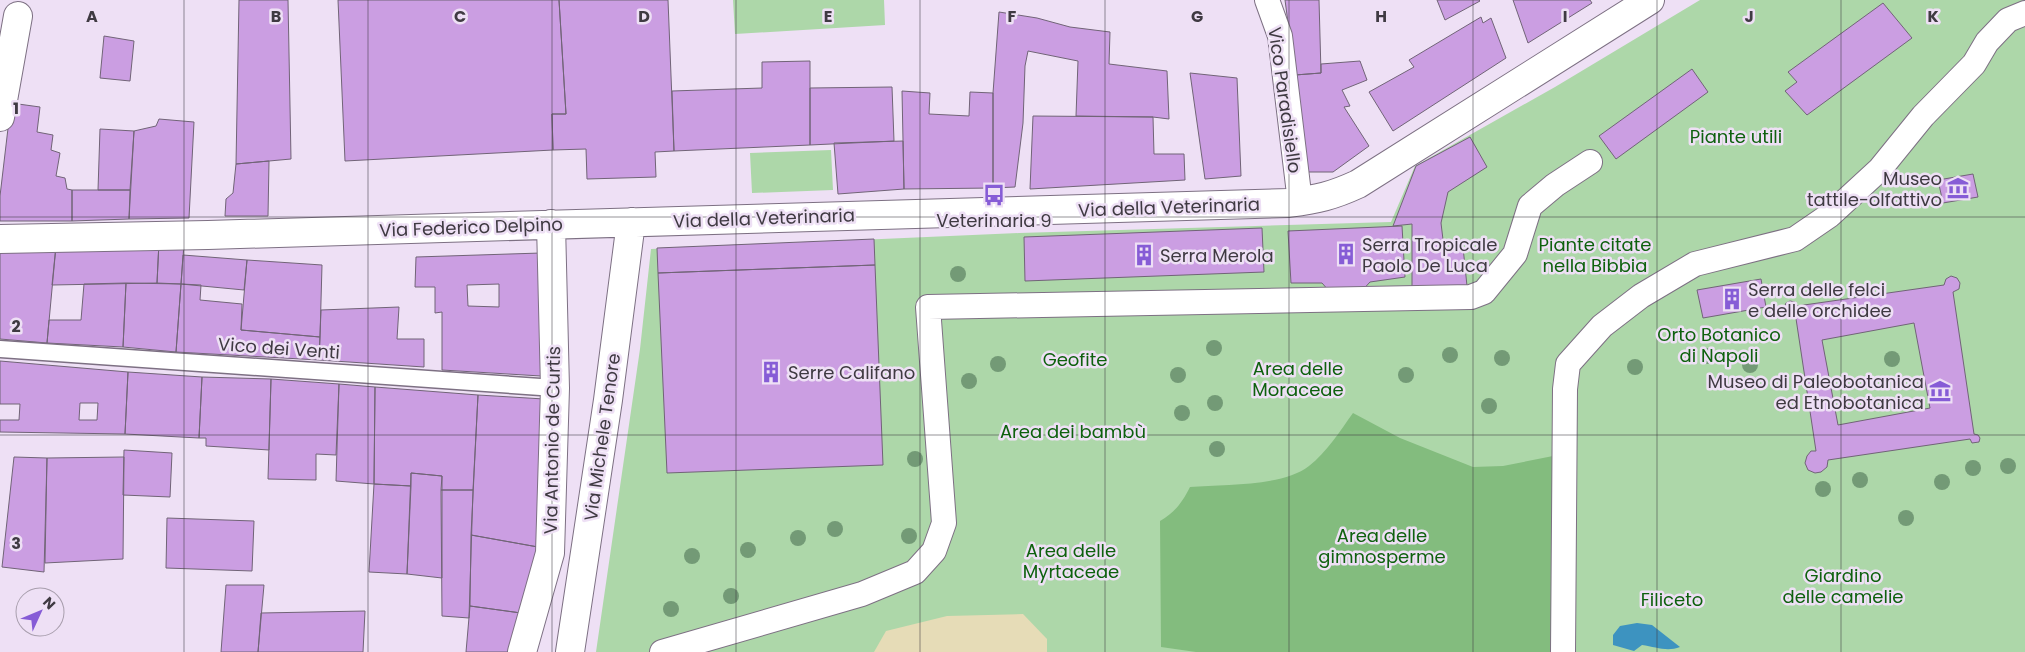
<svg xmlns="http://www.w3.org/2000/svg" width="2025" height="652" font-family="Poppins,sans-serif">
	<rect width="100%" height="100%" fill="#eee0f5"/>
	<path fill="#add7a9" d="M733,0H884L885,25L735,34Z
		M1700,0H2025V652H596L640,349L651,249L1019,233L1391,222L1415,166L1555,87Z
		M831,150L833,190L752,193L750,153Z"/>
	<path fill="#83bc7e" d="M1353,413L1400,438L1473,467L1503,466L1553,456L1554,652H1196L1161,647L1160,521C1175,512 1182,503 1190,487C1224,484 1282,487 1309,466C1327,452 1340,431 1353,413Z"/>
	<path fill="#e6dcb7" d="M1023,614L1047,639V652H874L886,631L947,616Z"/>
	<path fill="#3d93c0" d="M1637,623L1652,625L1680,647C1667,652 1656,647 1642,645L1634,651L1613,645V635L1620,626Z"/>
	<path fill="#cb9ee2" stroke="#716477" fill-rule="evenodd" d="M239,0H288L291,159L236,164Z
		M338,0H559L566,114H552L553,150L345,161Z
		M559,0H668L674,151L655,152L656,177L587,179L586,149L553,150L552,114H566Z
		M1285,0H1319L1321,73L1295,75Z
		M1437,0H1479L1480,1L1445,20Z
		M1513,0H1590L1592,3L1528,43Z
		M1883,3L1912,38L1807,115L1785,91L1797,82L1788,72Z
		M999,12L1037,18L1070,27L1110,32L1109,64L1167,71L1169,119L1153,117L1076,116L1078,61L1028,51L1025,66L1023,123L1015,187L993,188V93Z
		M1481,17L1483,23L1491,18L1506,58L1393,131L1369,92L1414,67L1409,60Z
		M104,36L134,41L130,81L100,78Z
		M810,61V145L674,151L672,91L762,88V62Z
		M1360,61L1367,80L1342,90L1350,106L1344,107L1369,146L1333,172H1300L1295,75L1321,73V64Z
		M1692,69L1708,92L1616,159L1599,136Z
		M1190,73L1237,78L1241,176L1205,179Z
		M892,87L894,141L810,145V88Z
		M902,91L930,93L929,114L969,116L970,92L993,93V188L904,189Z
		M11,103L40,107L37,132L53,135L51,150L60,153L56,176L65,178L67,189L72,190V221H0V196Z
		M1033,116L1153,117L1154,154H1184L1185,180L1030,189Z
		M159,119L194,122L189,218L129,219L134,131L156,126Z
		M100,129L134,131L130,190H98Z
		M1470,137L1487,167L1448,192L1441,223L1444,248L1463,247L1467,286L1412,290V224L1393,226L1416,166Z
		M903,141L904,189L838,194L834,143Z
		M269,161L268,216H225L226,199L233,193L236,164Z
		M1973,174L1978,197L1943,203L1938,180Z
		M72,190H130L129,219L72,221Z
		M1402,226L1405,277L1370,282L1359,294L1330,292L1322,283H1291L1288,231Z
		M1262,228L1264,272L1025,281L1024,237Z
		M874,239L875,265L658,273L657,248Z
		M159,242L157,283L52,285L56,246Z
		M159,242L184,244L181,284L157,283Z
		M56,246L47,343L0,339V247Z
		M541,253V376L442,370V312L435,313V287H415L416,257ZM499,284V307L468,306L467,285Z
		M183,255L247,260L244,290L181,284Z
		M247,260L322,265L320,337L241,330Z
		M875,265L883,465L667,473L658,273Z
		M1951,276L1957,278L1960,283L1959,289L1953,292L1974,434L1978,435L1980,438L1979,442L1972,443L1970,439L1828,460L1827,467L1821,472L1815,473L1808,470L1805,463L1807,456L1811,451H1816L1795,312L1792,314L1787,313L1784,308L1786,303L1790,301L1795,302L1797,306L1944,285L1946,279ZM1914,323L1930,408L1838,425L1822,340Z
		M1761,279L1766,307L1703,318L1697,290Z
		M126,283L123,347L47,343L49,320H81L84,284Z
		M126,283L181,284L176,352L123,347Z
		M181,284L201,285L200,300L242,304L241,330L320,337L319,360L176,352Z
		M399,307L397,339H424V367L319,360L321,310Z
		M0,361L128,372L125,434L0,432V420H19L20,404H0ZM80,403H98L97,420H79Z
		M128,372L202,377L199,438L125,434Z
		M202,377L271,379L269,450L206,446V438H199Z
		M271,379L339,384L336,455L316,454V480L268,479Z
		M339,384L375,387L374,484L336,481Z
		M375,387L478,395L473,490H441L442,476L411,473V486L374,484Z
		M478,395L544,399L538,547L471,535Z
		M124,450L172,453L170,497L123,495Z
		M14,457L47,458L44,572L2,567Z
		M124,457L123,559L45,563L47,458Z
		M411,473L442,476V578L407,574Z
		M374,484L411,486L407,574L369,572Z
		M441,490H473L469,618L442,616Z
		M167,518L254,521L252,571L166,568Z
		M471,535L538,547L521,613L470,606Z
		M226,585H264L258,652H221Z
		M470,606L521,613L510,652H466Z
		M365,611L363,652H258L261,613Z"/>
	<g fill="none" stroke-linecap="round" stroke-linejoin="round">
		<g stroke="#7d7083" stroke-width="19">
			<path id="service" d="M0,349L555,388"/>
		</g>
		<g stroke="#7d7083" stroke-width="26">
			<path id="pedestrian" d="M1267,0L1280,36L1300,202
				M662,652L862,594L915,572L934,551L944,523L928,307L1471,297L1484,292L1515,254L1530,206L1555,185L1590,162
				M1563,652L1565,389L1568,364L1602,326L1641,296L1695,264L1795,239L1830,215L1880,169L1923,116L1974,64L1987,42L2008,20L2025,13"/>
		</g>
		<g stroke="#7d7083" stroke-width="30">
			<path id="minor" d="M0,117L18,16
				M0,239L208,235L1289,203C1318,199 1332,196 1358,184L1650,0
				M522,652L550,553L555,388L551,224
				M570,652L608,400L631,222"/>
		</g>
		<use href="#service" stroke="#fff" stroke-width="16"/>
		<use href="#pedestrian" stroke="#fff" stroke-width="24"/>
		<use href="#minor" stroke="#fff" stroke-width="28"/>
	</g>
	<g fill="#739a76">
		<circle cx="958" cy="274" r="8"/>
		<circle cx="1214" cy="348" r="8"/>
		<circle cx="1450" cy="355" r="8"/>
		<circle cx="1708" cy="356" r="8"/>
		<circle cx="1502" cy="358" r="8"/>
		<circle cx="1892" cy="359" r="8"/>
		<circle cx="998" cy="364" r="8"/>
		<circle cx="1750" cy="365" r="8"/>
		<circle cx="1635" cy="367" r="8"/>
		<circle cx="1178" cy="375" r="8"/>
		<circle cx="1406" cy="375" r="8"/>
		<circle cx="969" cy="381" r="8"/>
		<circle cx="1215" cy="403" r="8"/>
		<circle cx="1489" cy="406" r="8"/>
		<circle cx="1182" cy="413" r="8"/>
		<circle cx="1217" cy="449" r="8"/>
		<circle cx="915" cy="459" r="8"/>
		<circle cx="2008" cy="466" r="8"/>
		<circle cx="1973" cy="468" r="8"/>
		<circle cx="1860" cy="480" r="8"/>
		<circle cx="1942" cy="482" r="8"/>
		<circle cx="1823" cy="489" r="8"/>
		<circle cx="1906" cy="518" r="8"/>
		<circle cx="835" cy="529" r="8"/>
		<circle cx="909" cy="536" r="8"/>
		<circle cx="798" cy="538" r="8"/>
		<circle cx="748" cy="550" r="8"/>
		<circle cx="692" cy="556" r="8"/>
		<circle cx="731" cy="596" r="8"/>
		<circle cx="671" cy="609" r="8"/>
	</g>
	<path fill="none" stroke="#3f3a42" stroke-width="1" stroke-opacity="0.55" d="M184,0V652M368,0V652M552,0V652M736,0V652M920,0V652M1105,0V652M1289,0V652M1473,0V652M1657,0V652M1841,0V652M0,217H2025M0,435H2025"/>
	<defs>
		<g id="museum-bare" transform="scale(1.725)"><path d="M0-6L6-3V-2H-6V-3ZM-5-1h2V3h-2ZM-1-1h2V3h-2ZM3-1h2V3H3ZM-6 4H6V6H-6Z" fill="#865cd6" stroke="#eee0f5" stroke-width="2.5" paint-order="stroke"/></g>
		<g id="bus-bare" transform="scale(1.725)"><path d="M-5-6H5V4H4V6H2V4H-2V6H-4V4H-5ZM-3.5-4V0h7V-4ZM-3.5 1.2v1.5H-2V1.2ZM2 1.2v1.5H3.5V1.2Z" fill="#865cd6" stroke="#eee0f5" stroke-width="2.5" paint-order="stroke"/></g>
		<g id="building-bare" transform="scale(1.725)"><path d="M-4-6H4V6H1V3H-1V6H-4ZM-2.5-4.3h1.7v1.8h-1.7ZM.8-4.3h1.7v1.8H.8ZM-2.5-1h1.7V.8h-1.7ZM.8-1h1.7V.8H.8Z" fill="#865cd6" stroke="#eee0f5" stroke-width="2.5" paint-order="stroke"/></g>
	</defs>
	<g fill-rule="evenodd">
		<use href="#museum-bare" x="1958" y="188"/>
		<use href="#bus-bare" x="994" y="195"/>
		<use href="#building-bare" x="1346" y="254"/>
		<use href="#building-bare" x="1144" y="255"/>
		<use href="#building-bare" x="1732" y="299"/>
		<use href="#building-bare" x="771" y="372"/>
		<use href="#museum-bare" x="1940" y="391"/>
	</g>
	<g text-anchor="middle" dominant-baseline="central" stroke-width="5" stroke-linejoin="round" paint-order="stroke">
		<g font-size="18" fill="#3f3a42" stroke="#eee0f5">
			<text transform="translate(1285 100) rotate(82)">Vico Paradisiello</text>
			<text transform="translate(1169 207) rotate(-2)">Via della Veterinaria</text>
			<text transform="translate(764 218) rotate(-2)">Via della Veterinaria</text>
			<text transform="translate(471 227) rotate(-2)">Via Federico Delpino</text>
			<text transform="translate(279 348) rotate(4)">Vico dei Venti</text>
			<text transform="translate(602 437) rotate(-82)">Via Michele Tenore</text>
			<text transform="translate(552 440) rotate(-89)">Via Antonio de Curtis</text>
		</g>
		<g font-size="18" fill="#0e610e" stroke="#eee0f5">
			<text x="1736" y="136">Piante utili</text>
			<text x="1595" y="244">Piante citate<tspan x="1595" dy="21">nella Bibbia</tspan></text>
			<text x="1719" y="334">Orto Botanico<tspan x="1719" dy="21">di Napoli</tspan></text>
			<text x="1075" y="359">Geofite</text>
			<text x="1298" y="368">Area delle<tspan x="1298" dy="21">Moraceae</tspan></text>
			<text x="1073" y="431">Area dei bambù</text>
			<text x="1382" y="535">Area delle<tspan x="1382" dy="21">gimnosperme</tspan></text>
			<text x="1071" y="550">Area delle<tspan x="1071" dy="21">Myrtaceae</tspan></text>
			<text x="1843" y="575">Giardino<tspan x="1843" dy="21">delle camelie</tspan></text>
			<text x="1672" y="599">Filiceto</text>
		</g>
		<g font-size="18" fill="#3f3a42" stroke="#eee0f5" text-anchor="start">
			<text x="1942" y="178" text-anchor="end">Museo<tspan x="1942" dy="21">tattile-olfattivo</tspan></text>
			<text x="994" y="220" text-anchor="middle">Veterinaria 9</text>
			<text x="1362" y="244">Serra Tropicale<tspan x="1362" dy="21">Paolo De Luca</tspan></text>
			<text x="1160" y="255">Serra Merola</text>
			<text x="1748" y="289">Serra delle felci<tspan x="1748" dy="21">e delle orchidee</tspan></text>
			<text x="788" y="372">Serre Califano</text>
			<text x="1924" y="381" text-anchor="end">Museo di Paleobotanica<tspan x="1924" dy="21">ed Etnobotanica</tspan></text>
		</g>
	</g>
	<g font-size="16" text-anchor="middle" font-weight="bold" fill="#3f3a42" stroke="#eee0f5" stroke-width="5" stroke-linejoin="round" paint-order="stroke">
		<text x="92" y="22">A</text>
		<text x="276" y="22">B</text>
		<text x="460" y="22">C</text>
		<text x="644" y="22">D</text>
		<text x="828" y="22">E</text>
		<text x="1012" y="22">F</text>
		<text x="1197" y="22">G</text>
		<text x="1381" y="22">H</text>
		<text x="1565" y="22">I</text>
		<text x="1749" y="22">J</text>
		<text x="1933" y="22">K</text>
		<text x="16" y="114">1</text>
		<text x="16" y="332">2</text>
		<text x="16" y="549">3</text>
	</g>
	<g transform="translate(40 612) rotate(46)"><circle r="24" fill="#eee0f5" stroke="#a89ead"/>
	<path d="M0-4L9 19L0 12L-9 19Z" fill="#865cd6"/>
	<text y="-8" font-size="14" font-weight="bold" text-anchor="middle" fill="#3f3a42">N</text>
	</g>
</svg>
